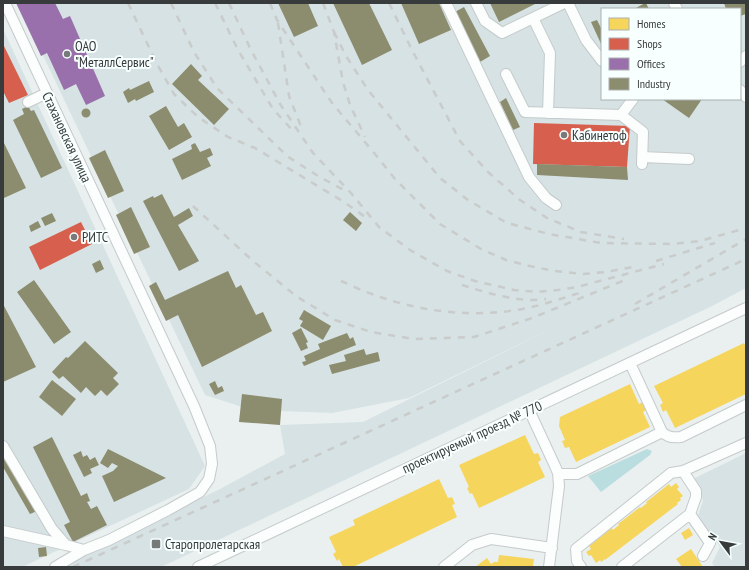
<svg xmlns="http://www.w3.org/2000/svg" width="749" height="570" font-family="'PT Sans Narrow',sans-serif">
	<rect width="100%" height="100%" fill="#eaf0f0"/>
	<path fill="#d6e2e3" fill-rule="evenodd" d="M18,3H746V288L712,306L161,567H62L220,489L285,454L280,425L363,422L559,325L409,398L332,413L252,410L205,395ZM602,9H740V99H602Z
		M3,29L205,466L189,489L22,567H3Z
		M746,453V567H715L712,563L720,547L698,515L703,501L701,491L693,479Z"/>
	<path fill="#badde0" d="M647,449L652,451L650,455L601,492L588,476Z"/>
	<path fill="#f6d55c" d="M744,343L746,347V394L675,428L666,410L663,412L660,405L663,403L654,386Z
		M630,384L639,404L643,402L646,410L643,412L650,427L576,462L569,447L565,448L562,441L565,440L559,426L560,417Z
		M525,435L534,454L538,453L541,460L538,462L545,477L479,508L472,493L470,494L467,488L469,487L459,465Z
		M439,479L448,498L452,497L455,504L452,505L457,517L353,567H343L339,559L337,561L333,554L336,552L329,537L355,525L353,520Z
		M676,483L679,487L677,489L683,496L680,498L681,500L677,503L678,504L605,560V559L601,562L600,560L596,563L591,555L589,556L586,552L591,549L589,546L612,528L613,530L619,525L618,524L640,507L641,508L647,503L646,502L669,484L671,487Z
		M689,528L693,535L685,540L681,533Z
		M691,549L703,567H682L676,559Z
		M499,555L534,559L533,567H475L487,558L491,564L494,562H498Z"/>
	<path fill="#d6604d" d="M3,44L28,95L9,103L3,91Z
		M534,123L630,126L627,167L533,164Z
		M81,222L92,244L40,270L29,247Z"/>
	<path fill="#9970ab" d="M16,3H55L63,19L70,16L105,96L86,105L76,84L64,90L47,53L41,56Z"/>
	<path fill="#8c8c6e" d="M278,3H308L318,26L294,37Z
		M333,3H369L392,50L362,65Z
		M401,3H439L451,30L419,44Z
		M490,3H537L499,22Z
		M645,3H646L649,9H637L636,8Z
		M724,3H746V14L740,16V9H726Z
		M464,7L490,56L480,62L455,12Z
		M597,20L602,30V46L591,22Z
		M191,64L202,76L198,80L229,109L214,125L172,84Z
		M149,81L154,92L136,101L135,99L128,103L123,92L129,88L130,90Z
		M506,98L520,127L513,130L500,102Z
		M662,99H702L689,118Z
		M28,106L31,111L34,110L62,168L41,178L13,120L24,114L22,109Z
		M166,106L178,127L184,123L192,137L169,150L149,116Z
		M81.5 113a4.5 4.5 0 1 1 9 0a4.5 4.5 0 1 1-9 0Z
		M3,141L26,188L4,198L3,196Z
		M195,143L200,152L210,148L213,155L207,158L211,166L182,180L172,159L192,149L191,145Z
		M105,150L124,191L108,198L89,158Z
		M537,164L627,167L628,180L537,175Z
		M162,194L174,217L189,208L193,216L178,225L199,261L179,271L143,201L153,196L154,198Z
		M131,207L150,247L134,254L116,215Z
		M350,212L362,223L356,231L343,220Z
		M52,213L56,221L45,226L41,218Z
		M38,221L41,227L31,232L29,226Z
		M100,260L104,269L96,273L92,264Z
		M228,271L236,288L241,285L256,315L263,312L272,331L202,367L178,315L166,321L149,286L156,282L165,300Z
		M34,280L71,332L54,344L17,292Z
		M3,304L36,367L3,382Z
		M304,310L331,326L323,340L300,326L303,321L299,319Z
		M301,328L308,342L306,343L308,348L301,351L292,333Z
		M347,333L350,339L353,337L356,345L304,366L302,362L306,361L304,356L320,349L318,344Z
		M85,341L118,373L113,378L119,384L107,396L101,390L95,396L86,387L81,393L63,376L59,379L52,372L66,357L68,358Z
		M364,349L366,355L378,352L380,361L332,374L329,365L346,361L344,355Z
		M52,380L76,399L62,416L39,397Z
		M215,381L218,388L222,386L224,391L215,395L209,384Z
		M242,394L282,399L280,425L239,422Z
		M52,437L81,496L87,493L90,501L87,502L91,509L97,506L107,525L73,542L64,525L70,522L33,447Z
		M108,449L166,478L114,502L102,476L113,471L118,466L112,463L108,468L100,463Z
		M81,451L83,457L87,455L90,460L95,457L99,465L90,469L92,473L84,477L73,455Z
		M3,452L37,511L30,514L3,467Z
		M46,547L47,556L39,557L38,548Z"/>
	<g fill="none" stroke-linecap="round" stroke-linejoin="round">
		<g stroke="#c5caca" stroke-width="12">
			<path id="minor" d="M446,3L529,177L546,198L556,205
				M476,3L485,21L502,33L564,3
				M568,3L586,40L602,61
				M674,3L677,9
				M533,18L550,53L548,113
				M740,62L746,56
				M506,74L525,112L621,115L643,132L642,164
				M740,90L746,97
				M28,102L47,93
				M621,115L633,99
				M642,157L689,159
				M630,363L662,432
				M529,410L555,466L558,473L559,486L549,567
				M3,446L52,529L66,545L84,550L109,540L168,510L200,492L209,479L212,464L210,446L194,406L5,3
				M558,474H577L662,432C667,437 674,438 681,437L746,405
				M690,514L710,543L703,556
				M3,531L66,545
				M55,567L84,550
				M198,567L746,308
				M444,567L472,545L491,539L552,548
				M581,567L577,561L576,549L671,473L683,471L746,443
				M622,567L690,514L696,497V491L683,471"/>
		</g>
		<use href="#minor" stroke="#fcfdfd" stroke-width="10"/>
		<path stroke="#cacbcb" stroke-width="2.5" stroke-dasharray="7 7" stroke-linecap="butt" d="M128,3L157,64L174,94L198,117L228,137L255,148L344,202L368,219
			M171,3L194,52L217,88L287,156L318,176L344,190
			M215,3L238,50L273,109L294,132
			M229,3L250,48L280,104L313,153L351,193L379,227L410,250L447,271L475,281L514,290L537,292L558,290L577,287L664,264
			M270,3L277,20L332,103L375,154L395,179L440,224L481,249L506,260L530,266L554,271L583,274L606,272L638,266
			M323,3L334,32L343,82L350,105L365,137
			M389,3L412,50L460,141L488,172L520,200L547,218L581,232L624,239
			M278,23L289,96L302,129
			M334,32L346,56L368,90L440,178L468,200L507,223L549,234L601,243L672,244L700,241L746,228
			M193,206L253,261L296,296L335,320L371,332L414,339L474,337L532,318L625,280
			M656,261L715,243
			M341,281C351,285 362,291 372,294C422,313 480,319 532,307C548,303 564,298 579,293
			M462,285C488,293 518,303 546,299
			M635,304L746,239
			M73,567L746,259"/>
	</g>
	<g fill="#767a7a" stroke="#f8ffff" stroke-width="1.5">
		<circle cx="67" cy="54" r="4"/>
		<circle cx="564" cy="135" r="4"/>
		<circle cx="74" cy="237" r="4"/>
		<rect x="151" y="539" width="10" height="10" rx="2"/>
	</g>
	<g text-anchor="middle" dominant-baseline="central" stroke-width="4" stroke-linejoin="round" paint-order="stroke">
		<g font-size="14" fill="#373b3b" stroke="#f8ffff" text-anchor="start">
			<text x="75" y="46">ОАО<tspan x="75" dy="16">"МеталлСервис"</tspan></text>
			<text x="572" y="135">Кабинетоф</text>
			<text x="82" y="237">РИТС</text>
			<text x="165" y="544">Старопролетарская</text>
		</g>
		<g font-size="14" fill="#373b3b" stroke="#f8ffff">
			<text transform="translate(67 137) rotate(65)">Стахановская улица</text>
			<text transform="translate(472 437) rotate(-25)">проектируемый проезд № 770</text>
		</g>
	</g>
	<rect width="749" height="570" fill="none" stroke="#373b3b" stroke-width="8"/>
	<rect x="601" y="8" width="140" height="92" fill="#f8ffff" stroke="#abb1b1"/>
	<rect x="609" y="18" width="20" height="12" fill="#f6d55c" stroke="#abb1b1"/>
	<text x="637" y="28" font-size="12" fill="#373b3b">Homes</text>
	<rect x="609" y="38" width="20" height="12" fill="#d6604d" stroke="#abb1b1"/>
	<text x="637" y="48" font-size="12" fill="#373b3b">Shops</text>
	<rect x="609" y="58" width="20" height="12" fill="#9970ab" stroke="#abb1b1"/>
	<text x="637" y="68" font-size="12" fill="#373b3b">Offices</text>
	<rect x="609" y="78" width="20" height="12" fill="#8c8c6e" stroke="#abb1b1"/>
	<text x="637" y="88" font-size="12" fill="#373b3b">Industry</text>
	<g transform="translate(721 542) rotate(302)" stroke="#f8ffff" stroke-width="3" paint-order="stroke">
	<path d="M0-3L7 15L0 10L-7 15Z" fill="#373b3b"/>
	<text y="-6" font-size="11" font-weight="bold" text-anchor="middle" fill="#373b3b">N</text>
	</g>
</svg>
